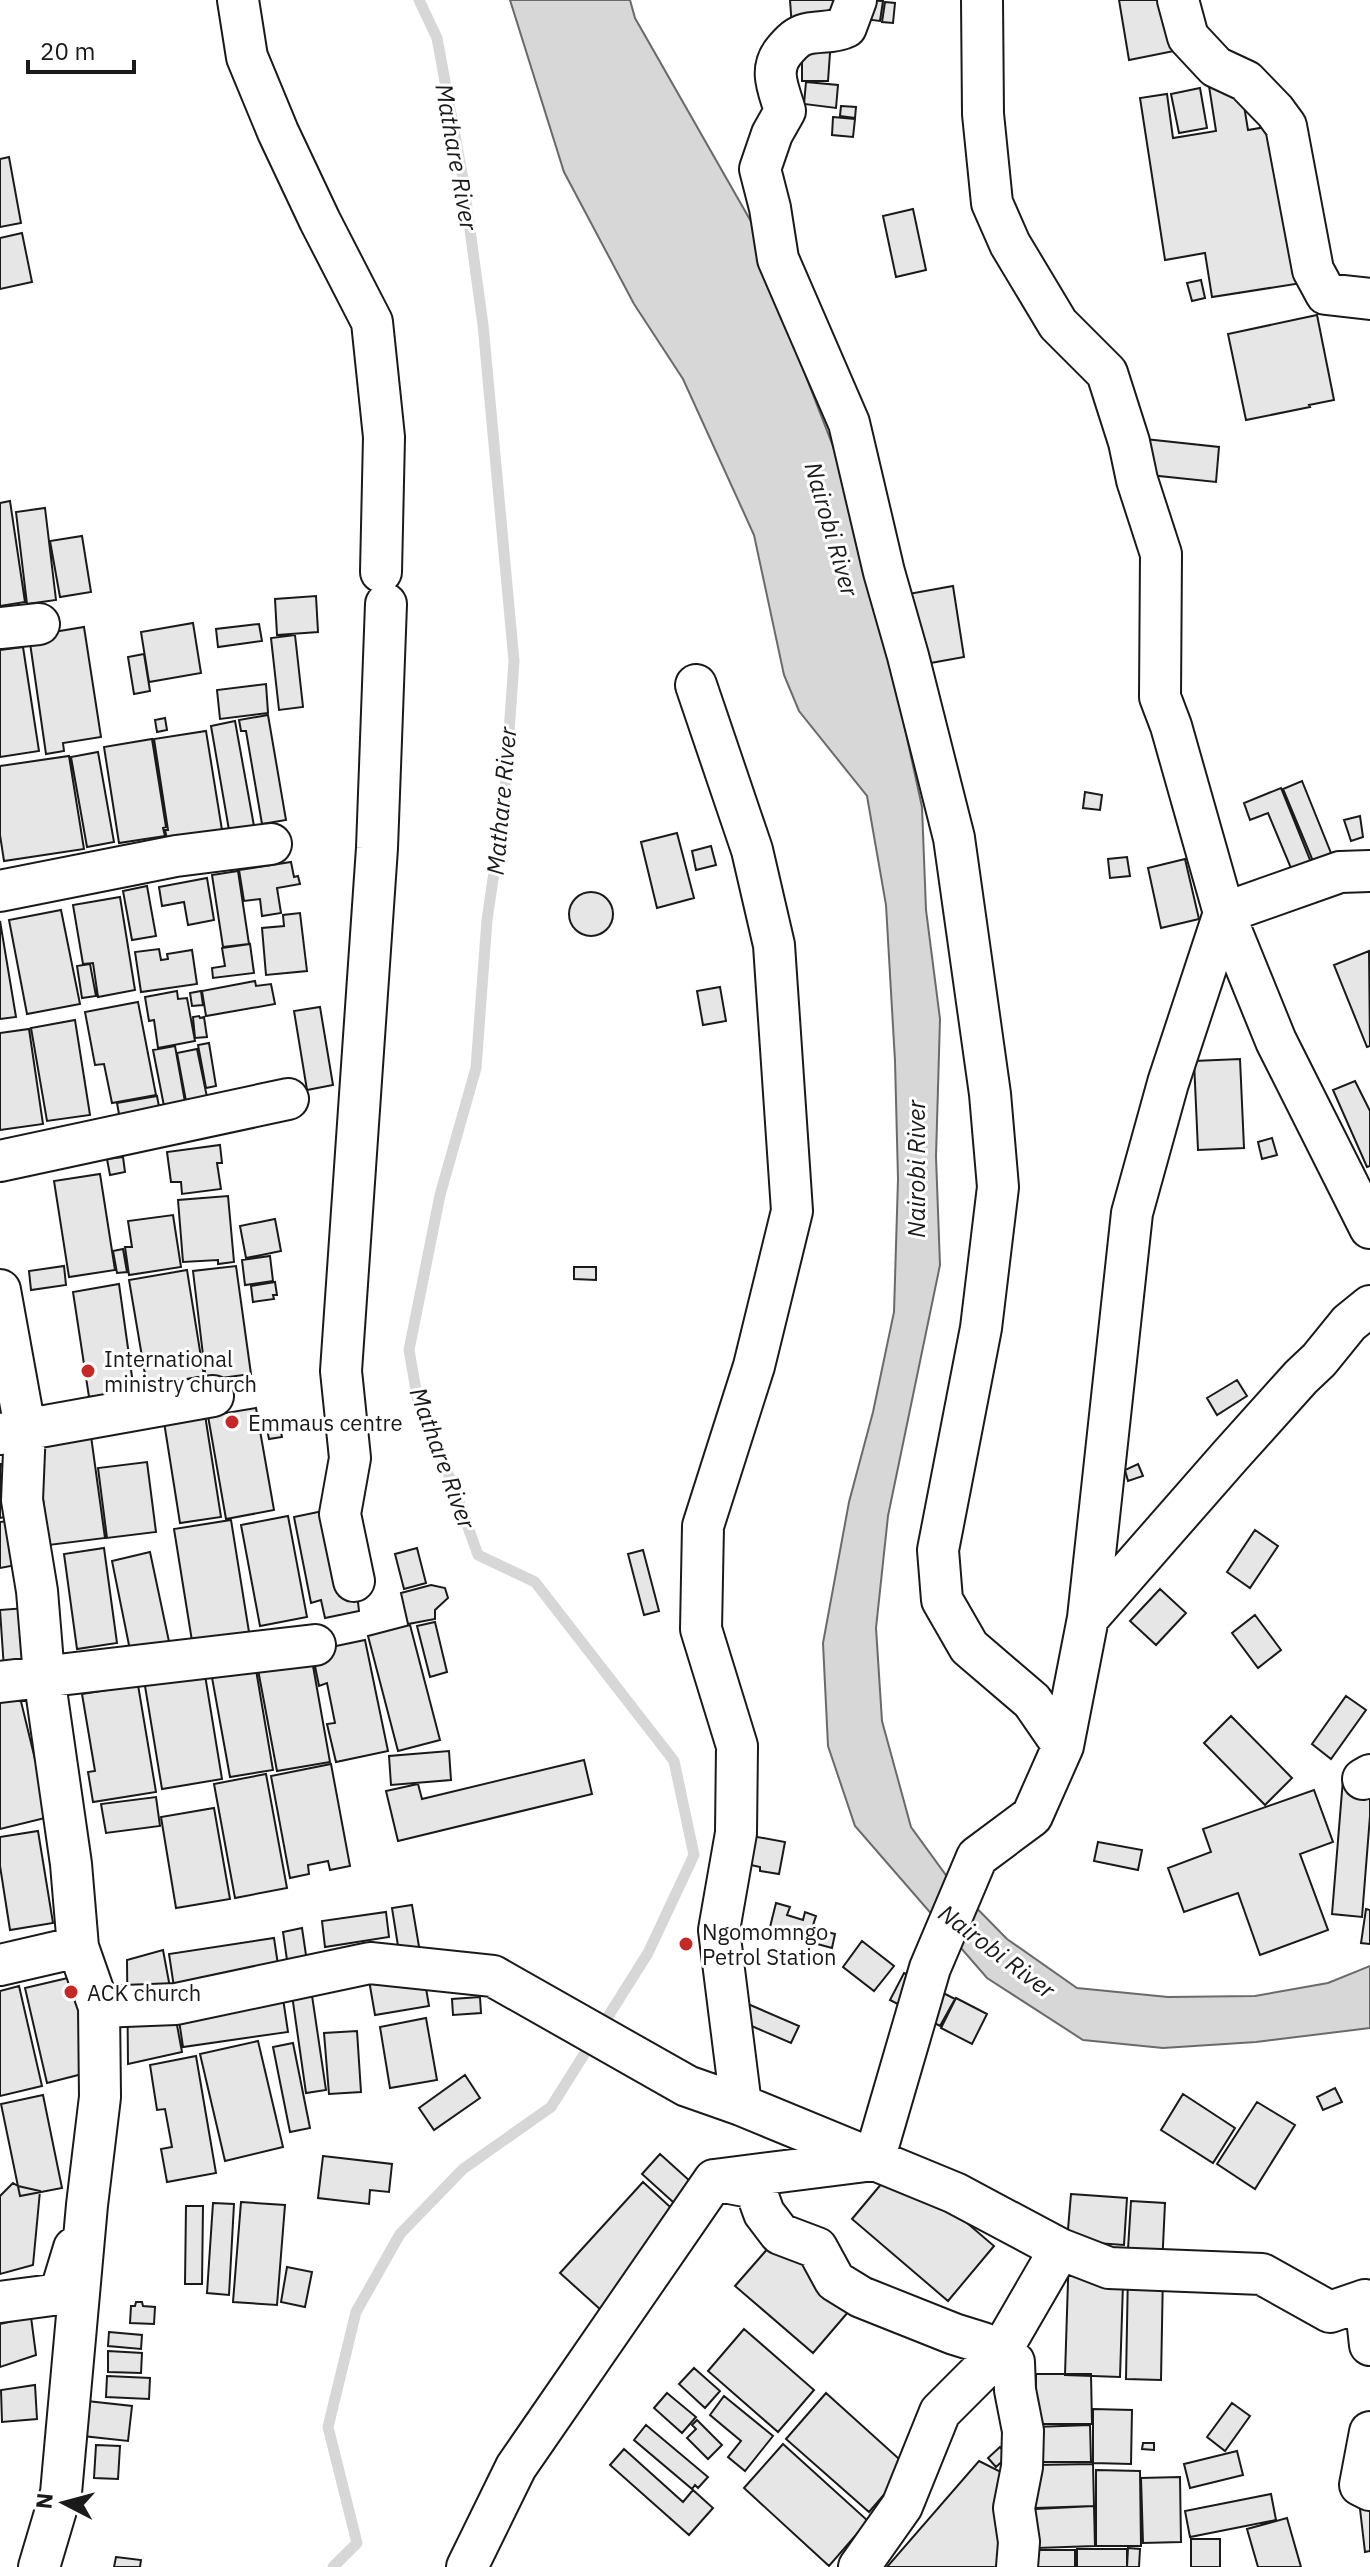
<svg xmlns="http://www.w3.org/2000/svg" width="1370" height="2567" font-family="'IBM Plex Sans',sans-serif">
	<rect width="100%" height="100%" fill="#fff"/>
	<path fill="#d7d7d7" stroke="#6a6a6a" stroke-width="2" d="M510,0H630L635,18L753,225L784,320L857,508L922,807L926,910L940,1019L936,1157L940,1265L888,1516L876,1628L882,1721L911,1827L951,1882L1007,1939L1077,1988L1168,1997L1255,1996L1328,1983L1370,1966V2028L1256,2042L1163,2048L1083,2040L987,1978L855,1826L828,1746L823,1643L849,1502L873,1412L894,1312L898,1179L895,1061L886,905L867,796L799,711L784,675L754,535L683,379L634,304L564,172Z"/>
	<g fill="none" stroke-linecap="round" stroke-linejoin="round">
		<path stroke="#d7d7d7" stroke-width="11" d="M333,2567L357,2543L328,2427L356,2312L400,2234L463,2169L551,2107L648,1953L694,1855L674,1761L535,1582L478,1555L454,1488L419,1407L409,1350L440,1195L476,1068L487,920L504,804L514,661L483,325L463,179L437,38L419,0"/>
	</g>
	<path fill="#e6e6e6" stroke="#1a1a1a" stroke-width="2" d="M790,0H846L847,24L792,28Z
		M858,0L883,1L880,21L856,18Z
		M1119,0H1170L1179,50L1129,60Z
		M885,2L895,3L893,23L882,22Z
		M802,39L828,40L830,53L828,81H802Z
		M1240,81L1248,130L1283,124L1308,282L1212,297L1205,253L1165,260L1140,98L1167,94L1173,138L1216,131L1209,86Z
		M806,82L838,85L836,108L804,104Z
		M1200,88L1207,128L1179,133L1171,94Z
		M841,106L856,107L855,118L840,116Z
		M833,117L855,119L853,137L832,135Z
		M9,157L21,223L0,227V159Z
		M913,209L926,270L896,277L883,216Z
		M22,233L32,282L0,289V238Z
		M1201,280L1205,298L1192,301L1187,283Z
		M1317,315L1334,400L1309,405L1310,407L1246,420L1228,334Z
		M1145,439L1219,447L1216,482L1140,474Z
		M10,501L25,602L0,606V503Z
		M45,508L56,600L27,604L16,512Z
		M82,536L91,592L60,597L50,541Z
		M953,586L964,657L914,666L903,595Z
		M316,596L318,632L277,635L275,599Z
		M193,623L201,673L149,682L141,632Z
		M259,624L262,641L218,647L216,629Z
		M84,627L101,737L63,743L64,751L46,754L29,636Z
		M295,635L303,707L279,710L271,638Z
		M23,647L39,751L0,757V650Z
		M144,654L150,691L134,694L128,657Z
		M266,684L268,713L220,719L217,690Z
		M268,715L286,820L262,824L246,731H241L239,720Z
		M165,718L167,730L157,732L155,720Z
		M235,721L254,826L229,830L211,726Z
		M206,731L222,830L167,839L165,830H168L154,739Z
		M152,739L166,827L163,828L165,836L119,843L104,747Z
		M98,752L114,842L87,847L71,757Z
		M69,756L84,849L4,861L0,835V766Z
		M1302,781L1333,858L1315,866L1283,789Z
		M1281,788L1312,865L1293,873L1268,813L1250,820L1244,803Z
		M1085,792L1102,795L1100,810L1083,808Z
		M1360,816L1363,837L1351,841L1344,820Z
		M677,833L694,898L657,908L641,842Z
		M711,846L716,865L696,870L692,851Z
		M1127,857L1130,876L1110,878L1108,859Z
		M1185,859L1199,919L1161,928L1148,868Z
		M291,862L294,877L298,876L300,884L277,888L281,913L262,916L260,899L244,901L239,870Z
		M238,871L249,944L223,947L212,875Z
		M207,878L214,920L188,925L184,902L162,906L159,887Z
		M147,886L156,936L132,940L123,891Z
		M569 914a22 22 0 1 1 44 0a22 22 0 1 1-44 0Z
		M120,897L135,990L98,997L93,963L83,964L73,905Z
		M61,910L80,1004L27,1014L9,920Z
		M300,913L307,971L266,975L262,928L284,926L283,915Z
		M0,921L16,1017L0,1019Z
		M250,944L254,973L213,978L212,968L225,966L222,948Z
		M159,949L161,960L168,959L167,954L192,950L197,984L141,992L135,952Z
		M1369,951L1370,1046L1367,1047L1334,965Z
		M90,964L96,996L82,998L77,966Z
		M255,981L256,986L271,984L275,1004L206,1016L202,991Z
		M720,987L726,1021L703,1025L697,991Z
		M177,991L178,999L187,998L195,1041L158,1048L154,1020L149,1021L145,997Z
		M201,991L203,1005L192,1006L190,993Z
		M138,1002L156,1095L112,1103L104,1064L95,1065L85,1012Z
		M320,1007L333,1085L307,1090L294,1011Z
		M199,1016L200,1018L204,1017L207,1037L195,1038L193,1017Z
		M75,1020L90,1115L47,1121L31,1028Z
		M29,1029L43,1124L0,1130V1033Z
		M209,1043L216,1086L206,1088L198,1045Z
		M175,1046L185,1102L164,1106L153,1050Z
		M197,1049L207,1097L186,1101L177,1053Z
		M1240,1059L1244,1148L1198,1150L1194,1061Z
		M1355,1081L1370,1111V1166L1367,1167L1333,1090Z
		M157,1096L161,1117L121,1125L117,1103Z
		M1272,1138L1277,1155L1262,1159L1258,1142Z
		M220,1145L222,1163H217L221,1189L182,1194L181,1182H171L167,1152Z
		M123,1157L125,1172L110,1175L107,1159Z
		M100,1174L115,1270L69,1277L54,1181Z
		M228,1196L234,1262L218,1264V1260L183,1262L178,1200Z
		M173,1215L181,1267L129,1275L125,1247H132L128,1221Z
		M275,1219L281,1251L246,1258L240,1226Z
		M123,1249L127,1272L117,1273L113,1251Z
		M270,1256L273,1281L245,1285L242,1260Z
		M64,1266L66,1285L31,1290L29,1271Z
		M236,1266L251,1374L206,1380L193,1271Z
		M574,1267H596V1280L574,1279Z
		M187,1270L204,1376L147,1386L129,1280Z
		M275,1282L277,1295H273L274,1299L253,1302L251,1286Z
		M119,1284L134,1391L89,1397L73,1292Z
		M1237,1380L1247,1396L1217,1415L1207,1398Z
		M256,1408L274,1510L226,1519L208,1416Z
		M205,1415L221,1517L180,1523L164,1422Z
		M280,1427L282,1437L269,1439L267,1429Z
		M91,1436L105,1538L49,1545L36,1444Z
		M147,1462L156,1532L107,1538L98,1468Z
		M0,1464H2L5,1488H0Z
		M1138,1464L1143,1476L1128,1481L1125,1470Z
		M5,1489L9,1516L0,1518V1490Z
		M347,1506L359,1611L325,1618L321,1600L311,1603L294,1517Z
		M288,1516L307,1617L260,1626L241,1525Z
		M231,1520L249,1632L192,1641L174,1529Z
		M8,1521L16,1565L0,1568V1522Z
		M1255,1530L1278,1546L1250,1588L1227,1572Z
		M104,1548L117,1643L77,1649L64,1554Z
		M417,1548L426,1583L404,1589L395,1554Z
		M643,1550L659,1611L644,1615L628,1554Z
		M150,1552L171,1651L132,1660L112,1561Z
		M431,1585L445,1588L448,1598L435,1610V1619L408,1624L401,1593Z
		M1160,1589L1186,1613L1156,1645L1130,1621Z
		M26,1608L32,1666L4,1669L0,1610Z
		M1255,1615L1281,1650L1258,1668L1232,1633Z
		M435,1622L447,1672L430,1677L417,1626Z
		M410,1625L440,1740L398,1751L368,1636Z
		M365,1640L388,1751L336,1762L327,1724L335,1723L327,1683L319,1686L312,1651Z
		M310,1649L330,1762L277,1771L256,1659Z
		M255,1664L273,1770L230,1777L211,1672Z
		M204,1669L222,1779L162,1789L144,1680Z
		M17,1685L49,1817L0,1829V1689Z
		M138,1685L156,1792L93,1802L88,1772L95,1771L82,1694Z
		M1346,1696L1366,1710L1331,1759L1312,1744Z
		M1231,1716L1292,1778L1265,1805L1204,1743Z
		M449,1751L451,1780L391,1785L389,1756Z
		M584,1760L592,1794L398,1841L386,1791L418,1784L422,1799Z
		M331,1764L350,1866L330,1870L328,1861L308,1865L309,1874L290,1878L271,1776Z
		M266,1774L287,1888L235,1898L214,1784Z
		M1343,1779L1370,1782V1816L1362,1917L1332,1914Z
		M1314,1790L1333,1842L1300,1854L1328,1930L1260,1955L1238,1893L1184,1912L1168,1868L1211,1852L1203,1829Z
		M156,1797L160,1826L106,1833L101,1804Z
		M214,1808L230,1899L176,1908L161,1817Z
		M38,1831L53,1923L10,1930L0,1866V1837Z
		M752,1836L785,1842L779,1874L760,1871V1867L751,1865L752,1861L748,1860Z
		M1098,1842L1142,1850L1138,1870L1094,1861Z
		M776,1903L790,1907L787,1915L803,1920L805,1912L816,1916L812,1928L835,1934L832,1948L769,1931Z
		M412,1905L429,2006L375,2015L365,1957L391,1953L397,1986L404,1984L392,1908Z
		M1366,1909L1370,1910V1944L1361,1943Z
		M386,1912L389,1937L325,1947L322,1921Z
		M302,1928L326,2090L306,2093L283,1932Z
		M274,1938L288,2032L183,2047L169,1954Z
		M862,1941L894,1966L874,1991L843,1967Z
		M163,1950L182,2052L128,2064L127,1960Z
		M904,1973L955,1999L940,2026L890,2000Z
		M72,1977L94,2071L47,2083L25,1988Z
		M19,1986L42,2086L0,2096V1991Z
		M480,1997L481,2013L453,2015L452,1999Z
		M956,1998L987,2014L972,2044L941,2028Z
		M741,2001L799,2026L791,2043L733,2018Z
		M426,2018L437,2080L390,2088L380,2027Z
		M357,2031L361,2092L329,2094L324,2033Z
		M258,2041L283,2147L225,2161L200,2054Z
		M293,2043L310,2128L290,2132L273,2047Z
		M196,2056L216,2173L167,2182L161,2149L172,2147L165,2109L157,2110L150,2065Z
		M465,2075L480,2098L434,2130L419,2108Z
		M1335,2088L1342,2102L1323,2110L1317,2097Z
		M1183,2094L1235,2128L1213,2163L1161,2130Z
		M43,2095L62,2188L20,2196L1,2104Z
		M1257,2102L1295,2125L1255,2189L1217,2164Z
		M660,2154L711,2200L693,2220L642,2174Z
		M323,2156L392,2164L389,2192L370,2190L369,2204L318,2198Z
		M898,2164L994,2246L948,2301L852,2219Z
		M643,2182L693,2228L611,2319L560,2273Z
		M13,2183L18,2186L40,2191L33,2265L0,2274V2196Z
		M1071,2194L1127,2198L1124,2245L1067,2241Z
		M1131,2201L1165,2203L1162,2267L1127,2265Z
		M241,2202L285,2205L277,2305L233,2302Z
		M213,2203L234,2204L229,2295L207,2293Z
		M186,2206H203L202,2284H185Z
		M777,2238L855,2304L813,2353L735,2286Z
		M1069,2250L1124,2253L1120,2377L1065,2375Z
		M287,2267L312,2272L305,2307L281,2302Z
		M1128,2271L1163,2272L1161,2380L1126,2379Z
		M136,2302H142L143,2306L155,2307L154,2324L130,2323L131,2306H135Z
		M31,2317L36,2355L0,2367V2324Z
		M744,2329L814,2390L778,2432L708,2371Z
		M109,2332L142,2335L141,2349L108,2346Z
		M108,2351L142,2353L141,2373L108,2372Z
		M694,2368L720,2391L705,2408L679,2384Z
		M1036,2374H1091L1092,2424H1036Z
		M107,2376L150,2378L149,2399L106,2397Z
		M35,2385L37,2419L2,2422L1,2390Z
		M667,2393L696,2417L682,2433L654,2408Z
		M826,2393L908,2467L869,2512L786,2439Z
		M724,2396L773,2436L745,2471L728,2457L741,2441L710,2415Z
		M87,2401L132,2406L128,2441L83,2436Z
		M1232,2403L1250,2416L1225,2451L1207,2437Z
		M1093,2409L1132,2410L1131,2464L1093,2463Z
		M697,2420L722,2445L708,2459L687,2438L696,2429L692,2425Z
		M646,2425L708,2477L698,2488L695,2485L692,2489L634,2440Z
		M1090,2425L1091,2462H1034V2427Z
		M1370,2438V2551L1365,2552L1352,2440Z
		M1143,2443H1154V2450L1142,2449Z
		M783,2444L868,2521L829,2566L744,2488Z
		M96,2445L120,2446L118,2479L94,2478Z
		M1000,2447L1008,2456L996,2467L988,2458Z
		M624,2449L683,2502L693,2490L713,2508L689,2535L610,2465Z
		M1237,2451L1243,2475L1190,2488L1184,2464Z
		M979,2461L1003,2473L1002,2567H887Z
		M1093,2464L1094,2506L1035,2508L1034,2465Z
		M1096,2470L1140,2471L1141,2546H1096Z
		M1180,2477L1181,2542L1143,2543L1141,2478Z
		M1271,2494L1276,2520L1190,2537L1185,2511Z
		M1094,2506L1095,2546L1037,2548L1035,2509Z
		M1287,2518L1301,2567H1258L1247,2529Z
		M1191,2539H1220V2567H1191Z
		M1128,2548L1140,2549L1139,2567H1127Z
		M1077,2549H1127V2567H1077Z
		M1034,2550H1075V2567H1034Z
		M116,2557L141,2560L140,2567H114Z"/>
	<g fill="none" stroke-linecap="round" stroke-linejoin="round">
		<g stroke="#1a1a1a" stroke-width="44">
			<path id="minor" d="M238,0L247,57L278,132L320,221L372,322L384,437L381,572
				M856,0L846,27C832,34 817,30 803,35C795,38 789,45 784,51C768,70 779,90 785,111L772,134L760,169L770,208L778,259L849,423L884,572L908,656L954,838L990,1094L998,1187L981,1328L938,1550L942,1600L969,1647L1032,1701L1063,1746
				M982,0L983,114L992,203L1010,244L1058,324L1107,373L1129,442L1137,480L1161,554L1160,697L1171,726L1224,913L1168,1083L1132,1213L1088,1618L1063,1746L1032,1816L977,1857L930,1968L874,2160L714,2180L755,2188L764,2213L780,2234L817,2248L835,2281L861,2297L954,2334L983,2343L1001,2351L1014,2362L1015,2390L1023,2431L1022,2467L1014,2508L1019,2542L1017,2567
				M1178,0L1188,37L1216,67L1246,81L1275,111L1286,126L1313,270L1326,294L1370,299
				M0,628L39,624
				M696,685L752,850L774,945L792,1211L754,1366L703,1526L701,1629L737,1746L736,1833L719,1930L741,2105
				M1370,871L1340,872L1224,913L1276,1041L1370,1228
				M0,891L176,856L271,844
				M0,1161L288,1099
				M0,1290L25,1428L22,1500L37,1591L44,1676L71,1864L78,1947
				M0,1434L213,1396
				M354,1581L340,1514L350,1458L341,1371L377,848L386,604
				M1088,1618L1230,1456L1301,1377L1319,1360L1349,1323L1370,1306
				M0,1682L315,1645
				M1363,1779L1370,1775
				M0,1965L78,1947L99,2007L100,2097L87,2205L61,2493L39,2567
				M99,2007L176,2004L370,1963L493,1976L687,2086L741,2105L955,2193L1060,2249L1109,2268L1262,2274L1330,2312L1365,2300L1370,2345
				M0,2302L60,2294L74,2248
				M1370,2432L1360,2485L1370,2490
				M467,2567L516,2467L714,2180
				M859,2567L902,2506L940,2412L1001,2351L1060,2249"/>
		</g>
		<use href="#minor" stroke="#fff" stroke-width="40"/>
	</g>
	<g fill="#c62828" stroke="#fff" stroke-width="3">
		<circle cx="88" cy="1371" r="8"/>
		<circle cx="232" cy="1422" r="8"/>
		<circle cx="686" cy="1944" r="8"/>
		<circle cx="71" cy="1992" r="8"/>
	</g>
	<g text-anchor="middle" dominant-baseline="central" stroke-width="6" stroke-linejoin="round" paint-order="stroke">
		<g font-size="22" fill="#1a1a1a" stroke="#fff" text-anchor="start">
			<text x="104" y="1358">International<tspan x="104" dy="25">ministry church</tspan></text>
			<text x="248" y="1422">Emmaus centre</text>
			<text x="702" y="1931">Ngomomngo<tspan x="702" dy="25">Petrol Station</tspan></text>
			<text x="87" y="1992">ACK church</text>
		</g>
		<g font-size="24" font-style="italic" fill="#1a1a1a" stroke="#fff">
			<text transform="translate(457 157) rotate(80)">Mathare River</text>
			<text transform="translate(832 529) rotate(74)">Nairobi River</text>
			<text transform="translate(501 801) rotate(-85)">Mathare River</text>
			<text transform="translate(916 1169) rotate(-90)">Nairobi River</text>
			<text transform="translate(443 1458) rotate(70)">Mathare River</text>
			<text transform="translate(997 1951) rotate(37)">Nairobi River</text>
		</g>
	</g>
	<g transform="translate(64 2503) rotate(276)" stroke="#ffffff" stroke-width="6" paint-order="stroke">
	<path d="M0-6L14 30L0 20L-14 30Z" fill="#1a1a1a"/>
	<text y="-12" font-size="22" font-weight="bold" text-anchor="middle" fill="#1a1a1a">N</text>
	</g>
	<path d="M28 60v12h106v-12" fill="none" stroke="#1a1a1a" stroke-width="4"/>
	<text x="40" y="60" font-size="24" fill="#1a1a1a" stroke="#ffffff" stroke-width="6" paint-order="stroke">20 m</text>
</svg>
